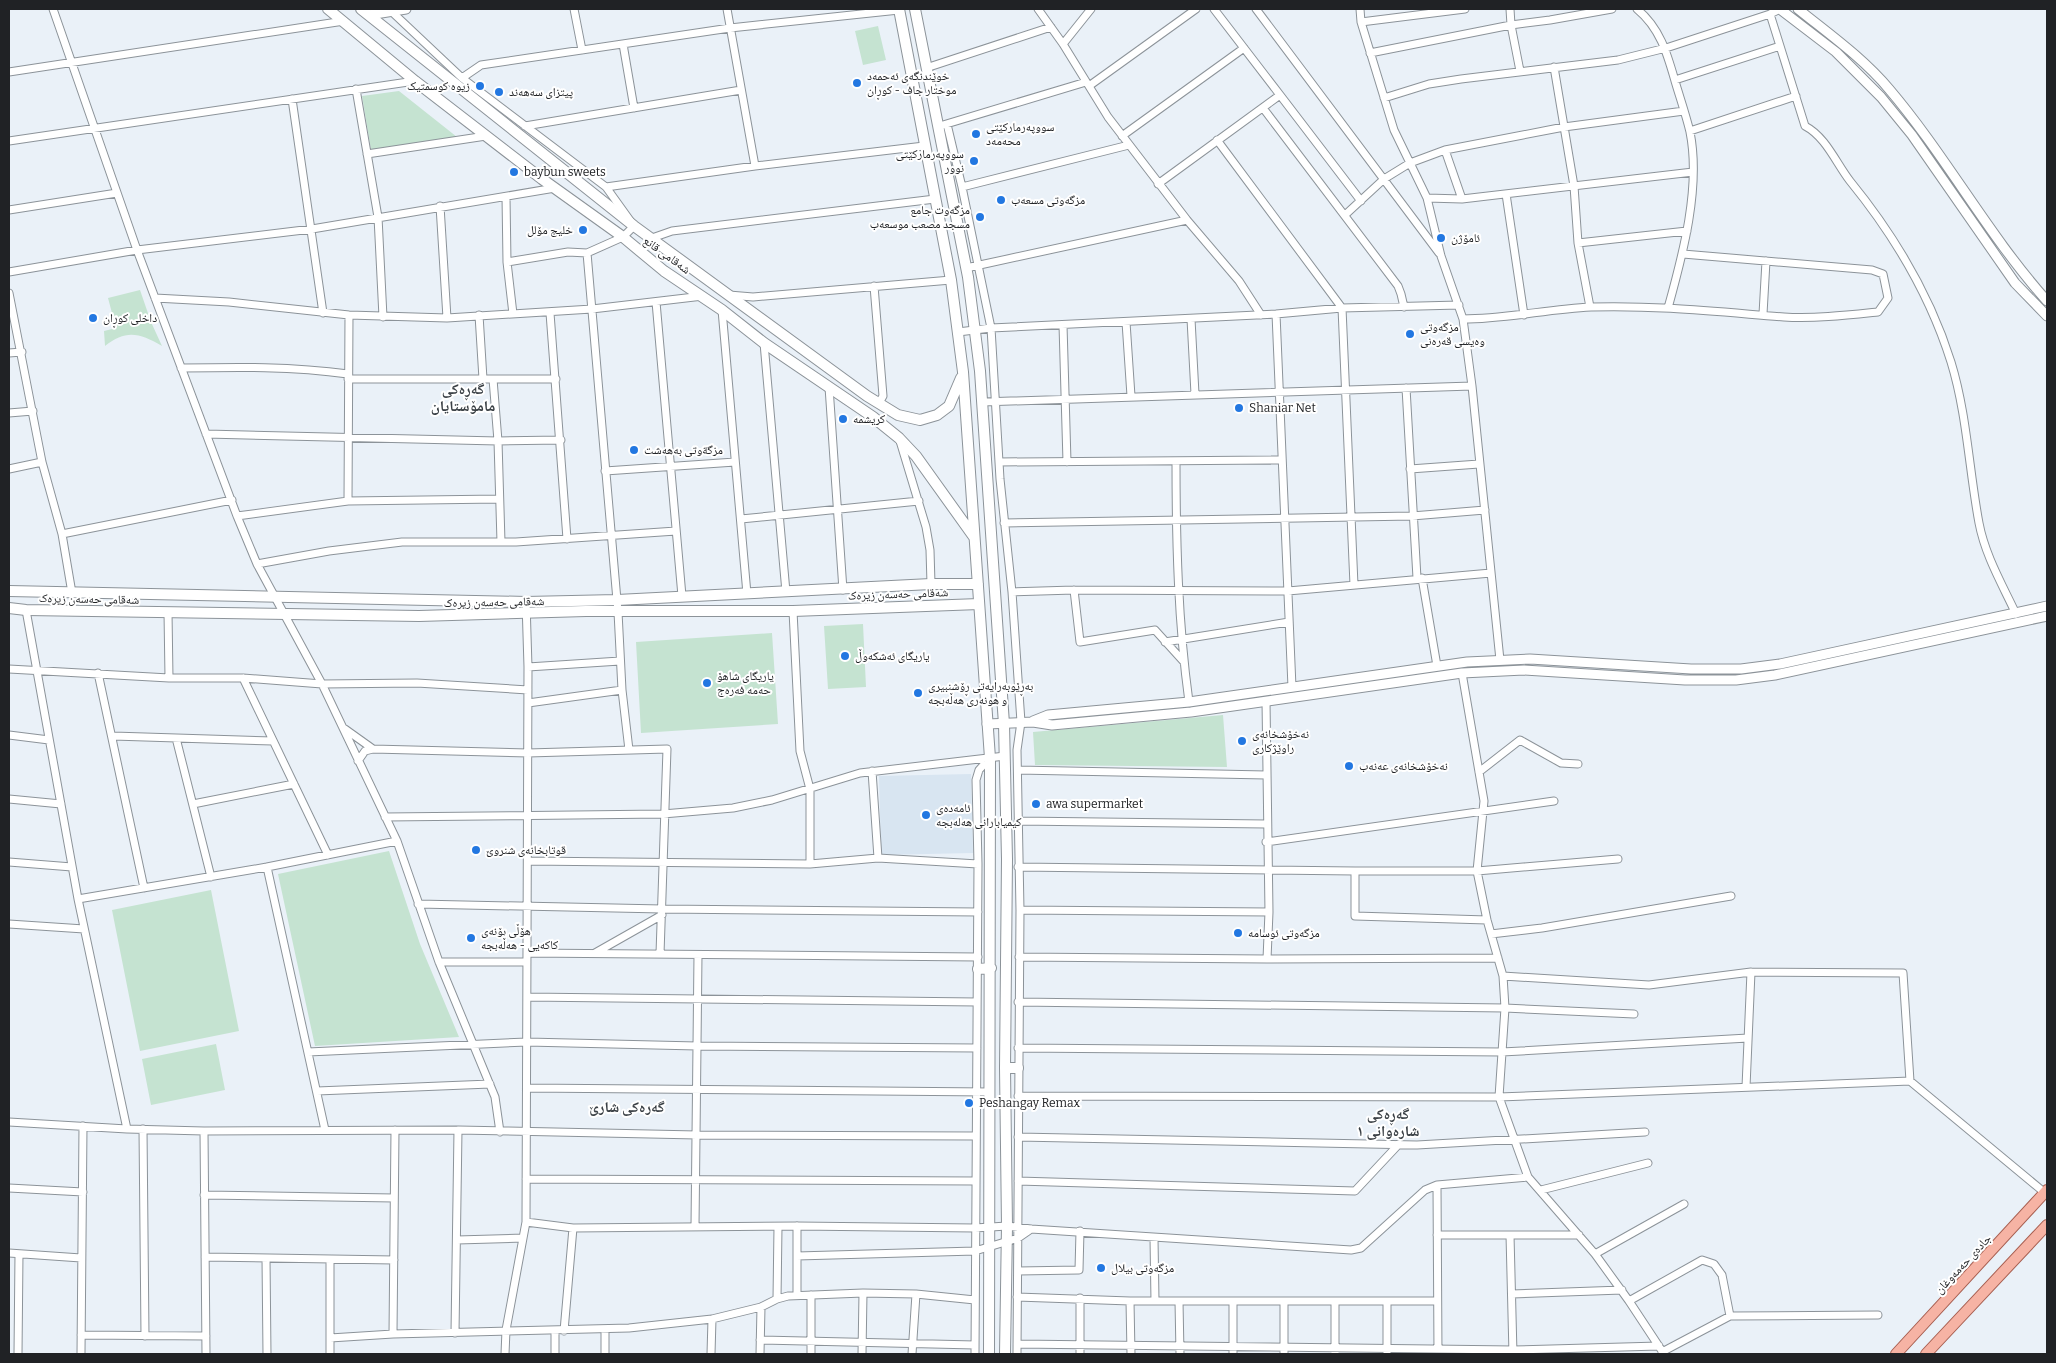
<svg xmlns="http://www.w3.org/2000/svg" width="2056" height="1363" font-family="Bitter,'Noto Naskh Arabic',serif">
	<rect width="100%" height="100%" fill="#eaf1f8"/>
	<path fill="#d8e5f1" d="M971,774L973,853L881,855L879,776Z"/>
	<path fill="#c5e3d1" d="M878,26L886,60L863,65L855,31Z
		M399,91L457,137L371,150L362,96Z
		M140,290L151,322L162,346C140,333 126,329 105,346L104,331L116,328L108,298Z
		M863,624L866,687L828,689L824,626Z
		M772,633L778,724L641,733L636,642Z
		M1223,715L1227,767L1035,765L1033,732Z
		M389,851L420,944L459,1037L315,1046L278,874Z
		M211,890L239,1031L140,1051L112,910Z
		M216,1044L225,1090L151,1105L142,1059Z"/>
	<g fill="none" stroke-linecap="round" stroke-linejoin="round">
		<g stroke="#8c9399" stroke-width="9">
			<path id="minor" d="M53,9L137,250L237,516L257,564L322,684L397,841L439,962L495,1097L500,1132
				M574,9L582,50
				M727,9L755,166
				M1038,9L1063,44L1108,117L1187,220L1239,281L1261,315
				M1256,9L1439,253
				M1360,9L1361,22L1394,130L1427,198L1441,256L1463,319L1472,386L1500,660
				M1510,9L1511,25L1520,71
				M1637,9C1660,28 1667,53 1675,81C1680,98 1686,115 1690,132C1701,187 1683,254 1668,308
				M391,11L462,78L606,187L634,226L623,237L587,253L618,612L622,690L629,750
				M1770,14L1805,126C1826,137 1836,163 1850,181C1894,235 1930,295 1951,362C1967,414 1969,470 1979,523C1985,555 2002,584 2016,614
				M1361,22L1465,9
				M623,44L634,108
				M1063,44L1091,9
				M1370,53L1511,25L1550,20L1612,9
				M1554,67L1574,186L1578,243L1590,307
				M926,68L1051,27
				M9,72L344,21
				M462,78L481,65L730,28L899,10
				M1675,80L1780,46
				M1089,86L1196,9
				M356,89L378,217L383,317
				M1280,95L1361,201
				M1384,98L1429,84L1461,79L1618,60L1666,48L1770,14L1780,9
				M292,99L323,313
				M1263,108L1398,286L1401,294L1404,307
				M947,124L962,187L991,328L1000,479L1012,592L1021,722L1017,750L1020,910L1017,1354
				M943,125L1086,82
				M525,126L741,90
				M1690,131L1796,96
				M1122,136L1244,48
				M1217,140L1342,308L1354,585
				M9,141L415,81
				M1445,150L1462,199
				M367,154L486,136
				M1158,184L1280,95L1214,9
				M606,187L755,166L924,146
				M962,187L1129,145
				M1506,194L1524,315
				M506,197L507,262L513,314
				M1427,198L1462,199L1693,172
				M440,206L447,318
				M9,210L117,193
				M1345,215L1384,179L1410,163L1445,150L1564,127L1684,111
				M652,238L672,231L935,199
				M1578,243L1687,231
				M507,262L568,252L587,253
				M966,268L1187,220
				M9,272L137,250L312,229L555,188
				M874,286L883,396L879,403
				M9,293L42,462L62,534L72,593
				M729,295L753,297L951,280
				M155,298L229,302L349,315L447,318L592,309L703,296
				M656,302L682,596
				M722,310L747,594
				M550,313L567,539
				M1276,314L1292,687
				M1763,314L1766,261
				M479,315L483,379
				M1191,319L1195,394
				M1463,319C1506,319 1548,309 1591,307C1656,305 1720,312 1784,317C1814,319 1849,315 1878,312L1888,298L1883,274L1872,270L1683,254
				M1126,322L1131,396
				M1063,325L1067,462
				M958,332L991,328L1276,314L1342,308L1459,305
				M764,343L786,592
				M9,353L22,352
				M181,368C237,367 292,366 348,374
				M348,379H556
				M493,379L498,441L501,542
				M829,387L843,590
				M1406,388L1417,578
				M982,402L1472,386
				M9,413L33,411
				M206,434L498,441L561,440
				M900,441L926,527L930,550L931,584
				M1176,461C1176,542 1178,622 1189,702
				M999,462L1282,460
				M9,469L42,462
				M1410,469L1479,464
				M605,471L735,462
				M348,501L349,315
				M237,516L348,501L499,499
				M741,519L919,501
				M1004,523L1412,516L1485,510
				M62,534L232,500
				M257,564L329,551L402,542H516L676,531
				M1422,578L1437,666
				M1074,590L1080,642L1155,630L1184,662
				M1012,592L1074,590L1288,591L1491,573
				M26,610L78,899L127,1129
				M793,611L800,751L810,789V864
				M168,612L169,678
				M1165,642L1289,622
				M528,667L620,661
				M9,669L169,678H243L322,684L417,683L528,690
				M98,673L144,888
				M1462,673L1484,801L1477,871L1487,920L1503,976L1505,1008L1499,1097L1528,1177L1595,1254L1629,1301L1664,1354
				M243,678L328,855
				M1266,701L1269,912L1267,959
				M528,703L622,690
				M345,729L373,749L528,753L667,749L660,954
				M9,735L49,740
				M113,736L273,741
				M176,738L211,877
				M358,761L365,751L373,749
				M1018,770L1266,775
				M872,771L878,858
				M1479,772L1520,740L1561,763L1578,764
				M9,799L61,804
				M193,804L294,784
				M385,817L663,814L733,808L772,800L860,773L1005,756
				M1018,821L1266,824
				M1266,842L1554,801
				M528,861L810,864L878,858L978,864
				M9,862L72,867
				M267,867L325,1130
				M1018,867L1355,871H1477L1618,859
				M1355,871V916L1487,920
				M78,899L267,867L397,841
				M418,904L662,909L978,912
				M1020,910L1269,912
				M9,924L84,929
				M1491,934L1542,928L1731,896
				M527,953L978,957
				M595,953L662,915
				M1019,957L1267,959L1498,958
				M439,962H527
				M1503,976L1649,985L1751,972L1903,973L1910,1081
				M527,997L977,1002
				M1018,1002L1505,1008L1634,1014
				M1018,1048L1502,1052L1748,1038
				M308,1052L527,1042L697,1046L977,1048
				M1746,1087L1751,972
				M527,1088L990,1092
				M317,1091L490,1084
				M1018,1096L1499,1097L1910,1081L2045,1193
				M9,1122L127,1129L204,1131L458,1130L697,1135L976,1136
				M143,1129L145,1336
				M204,1131L206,1354
				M1018,1137L1417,1145L1645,1132
				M526,1179L976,1181
				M1018,1181L1355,1191L1399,1144
				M1437,1185L1438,1354
				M9,1188L83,1192
				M1541,1190L1648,1163
				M204,1195L394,1198
				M526,1222L573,1228L797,1226L975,1228L1007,1226L1031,1229L1351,1250L1361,1248L1425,1190L1437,1185L1528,1177
				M695,1226L698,955
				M1437,1235H1579
				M1510,1235L1513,1354
				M1154,1238L1155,1301
				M457,1240L523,1238
				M9,1253L81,1258
				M1595,1254L1684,1204
				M797,1256L975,1251L1018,1238L1031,1229
				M205,1257L394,1260
				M266,1258L267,1354
				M1018,1271L1079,1270L1080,1231
				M1512,1294L1622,1290
				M797,1295V1226
				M1017,1297L1130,1301H1437
				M777,1299L778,1227
				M1130,1301L1131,1354
				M1179,1301L1180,1354
				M1335,1301V1354
				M1629,1301L1702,1260L1714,1264L1722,1275L1730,1316
				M564,1331L573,1228
				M455,1333L458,1130
				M393,1334L395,1130
				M81,1335L206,1336
				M330,1338L393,1334L629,1328L712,1319L761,1307L777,1299L788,1296L863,1293L916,1294L975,1300
				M760,1340L975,1345
				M1017,1344L1513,1350L1659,1346
				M1662,1352L1730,1316L1878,1315
				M18,1354L19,1254
				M81,1354L83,1126
				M330,1354V1259
				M505,1354L506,1330L526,1222L528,667L526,602
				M555,1354V1331
				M605,1354V1329
				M711,1354L712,1319
				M760,1354L761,1307
				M811,1354V1295
				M862,1354L863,1293
				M912,1354L916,1294
				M975,1354L978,864L976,780L979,770L990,758
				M1080,1354V1298
				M1233,1354V1301
				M1284,1354V1301
				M1387,1354V1301"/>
		</g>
		<g stroke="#8c9399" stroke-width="11">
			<path id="tertiary" d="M1780,9L1836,52L1881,97L1912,135L2015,283L2047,316
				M1798,9C1829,34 1863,58 1889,89C1946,156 1988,235 2047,301
				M369,15L406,9
				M1033,721L1048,715L1189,702L1467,662L1530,659L1691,669H1741L1780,664L2047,606
				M987,724L1033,722L1052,725L1191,712L1462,673L1524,670L1685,680H1736L1775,675L2047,616"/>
		</g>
		<g stroke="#8c9399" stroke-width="12">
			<path id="secondary" d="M328,9L415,81L542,179L623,237L664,271L722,310L764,343L873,417L899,438L916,456L974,537
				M361,9L634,226L867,396L898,415L920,420L937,415L949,406L961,378
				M899,9L951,280L963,372L990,758L989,1354
				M915,9L968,277L980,371L1004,724L1007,859L1005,1068L1007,1226L1005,1354
				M9,591L526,602L617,600L931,584H978
				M9,608L26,610L419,616L586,611H793L979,604
				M978,969L991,968
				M1005,1068H1018"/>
		</g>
		<g stroke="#a75f51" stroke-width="12">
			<path id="primary" d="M1896,1354L2047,1190
				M1926,1354L2047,1225"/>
		</g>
		<use href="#minor" stroke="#fff" stroke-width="7"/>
		<use href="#tertiary" stroke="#fff" stroke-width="9"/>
		<use href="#secondary" stroke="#fff" stroke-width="10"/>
		<use href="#primary" stroke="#f6b3a4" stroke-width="10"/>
	</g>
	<g fill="#2277e1" stroke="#fff" stroke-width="2">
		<circle cx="857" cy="83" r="5"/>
		<circle cx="480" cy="86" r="5"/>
		<circle cx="499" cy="92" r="5"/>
		<circle cx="976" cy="134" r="5"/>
		<circle cx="974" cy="161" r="5"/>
		<circle cx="514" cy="172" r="5"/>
		<circle cx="1001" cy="200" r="5"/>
		<circle cx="980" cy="217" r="5"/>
		<circle cx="583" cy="230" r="5"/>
		<circle cx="1441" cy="238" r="5"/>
		<circle cx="93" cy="318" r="5"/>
		<circle cx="1410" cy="334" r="5"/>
		<circle cx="1239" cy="408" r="5"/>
		<circle cx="843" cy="419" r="5"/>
		<circle cx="634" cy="450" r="5"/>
		<circle cx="845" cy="656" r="5"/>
		<circle cx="707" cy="683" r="5"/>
		<circle cx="918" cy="693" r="5"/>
		<circle cx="1242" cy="741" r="5"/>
		<circle cx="1349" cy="766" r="5"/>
		<circle cx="1036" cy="804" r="5"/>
		<circle cx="926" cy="815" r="5"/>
		<circle cx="476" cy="850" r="5"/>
		<circle cx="1238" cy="933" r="5"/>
		<circle cx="471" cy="938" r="5"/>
		<circle cx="969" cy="1103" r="5"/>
		<circle cx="1101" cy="1268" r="5"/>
	</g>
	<g text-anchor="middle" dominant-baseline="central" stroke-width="4" stroke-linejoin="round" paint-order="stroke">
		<g font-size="12" fill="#202225" stroke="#fff" text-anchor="start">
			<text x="867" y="76">خوێندنگەی ئەحمەد<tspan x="867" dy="14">موختار جاف - کوڕان</tspan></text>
			<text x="470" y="86" text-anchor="end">زیوە کوسمتیک</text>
			<text x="509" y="92">پیتزای سەهەند</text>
			<text x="986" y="127">سووپەرمارکێتی<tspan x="986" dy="14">محەمەد</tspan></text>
			<text x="964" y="154" text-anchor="end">سووپەرمارکێتی<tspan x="964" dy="14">نوور</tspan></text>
			<text x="524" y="172">baybun sweets</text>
			<text x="1011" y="200">مزگەوتی مسعەب</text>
			<text x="970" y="210" text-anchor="end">مزگەوت جامع<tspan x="970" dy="14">مسجد مصعب موسعەب</tspan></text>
			<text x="573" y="230" text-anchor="end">خلیج مۆلل</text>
			<text x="1451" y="238">ئامۆژن</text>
			<text x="103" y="318">داخلی کوڕان</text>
			<text x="1420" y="327">مزگەوتی<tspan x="1420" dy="14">وەیسی قەرەنی</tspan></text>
			<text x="1249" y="408">Shaniar Net</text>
			<text x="853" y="419">کریشمە</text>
			<text x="644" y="450">مزگةوتى بەھەشت</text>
			<text x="855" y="656">یاریگای ئەشکەوڵ</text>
			<text x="717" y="676">یاریگای شاهۆ<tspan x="717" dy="14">حەمە فەرەج</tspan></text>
			<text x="928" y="686">بەڕێوبەرایەتی ڕۆشنبیری<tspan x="928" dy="14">و هونەری هەڵەبجە</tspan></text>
			<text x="1252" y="734">نەخۆشخانەی<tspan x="1252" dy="14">راوێژکاری</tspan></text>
			<text x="1359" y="766">نەخۆشخانەی عەنەب</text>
			<text x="1046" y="804">awa supermarket</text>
			<text x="936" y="808">ئامەدەی<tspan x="936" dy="14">کیمیابارانی هەلەبجە</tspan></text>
			<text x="486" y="850">قوتابخانەی شنروێ</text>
			<text x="481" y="931">ھۆڵی بۆنەی<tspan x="481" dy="14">کاکەیی - هەڵەبجە</tspan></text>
			<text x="1248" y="933">مزگەوتی ئوسامە</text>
			<text x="979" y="1103">Peshangay Remax</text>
			<text x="1111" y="1268">مزگەوتی بیلال</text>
		</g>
		<g font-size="12" fill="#202225" stroke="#fff">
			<text transform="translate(667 255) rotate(36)">شەقامی قانع</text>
			<text transform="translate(898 594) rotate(-2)">شەقامی حەسەن زیرەک</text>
			<text transform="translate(89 599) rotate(1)">شەقامی حەسەن زیرەک</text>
			<text transform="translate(494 602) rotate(-1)">شەقامی حەسەن زیرەک</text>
			<text transform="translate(1963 1264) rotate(-47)">جادەی حەمەوغان</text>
		</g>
		<g font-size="15" font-weight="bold" fill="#3b4146" stroke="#fff">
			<text x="463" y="389">گەڕەکی<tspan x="463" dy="17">مامۆستایان</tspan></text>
			<text x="627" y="1107">گەرەکی شارێ</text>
			<text x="1388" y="1114">گەڕەکی<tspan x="1388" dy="17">شارەوانی ١</tspan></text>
		</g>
	</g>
	<rect width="2056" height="1363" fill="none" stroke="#202225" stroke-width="20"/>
</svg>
